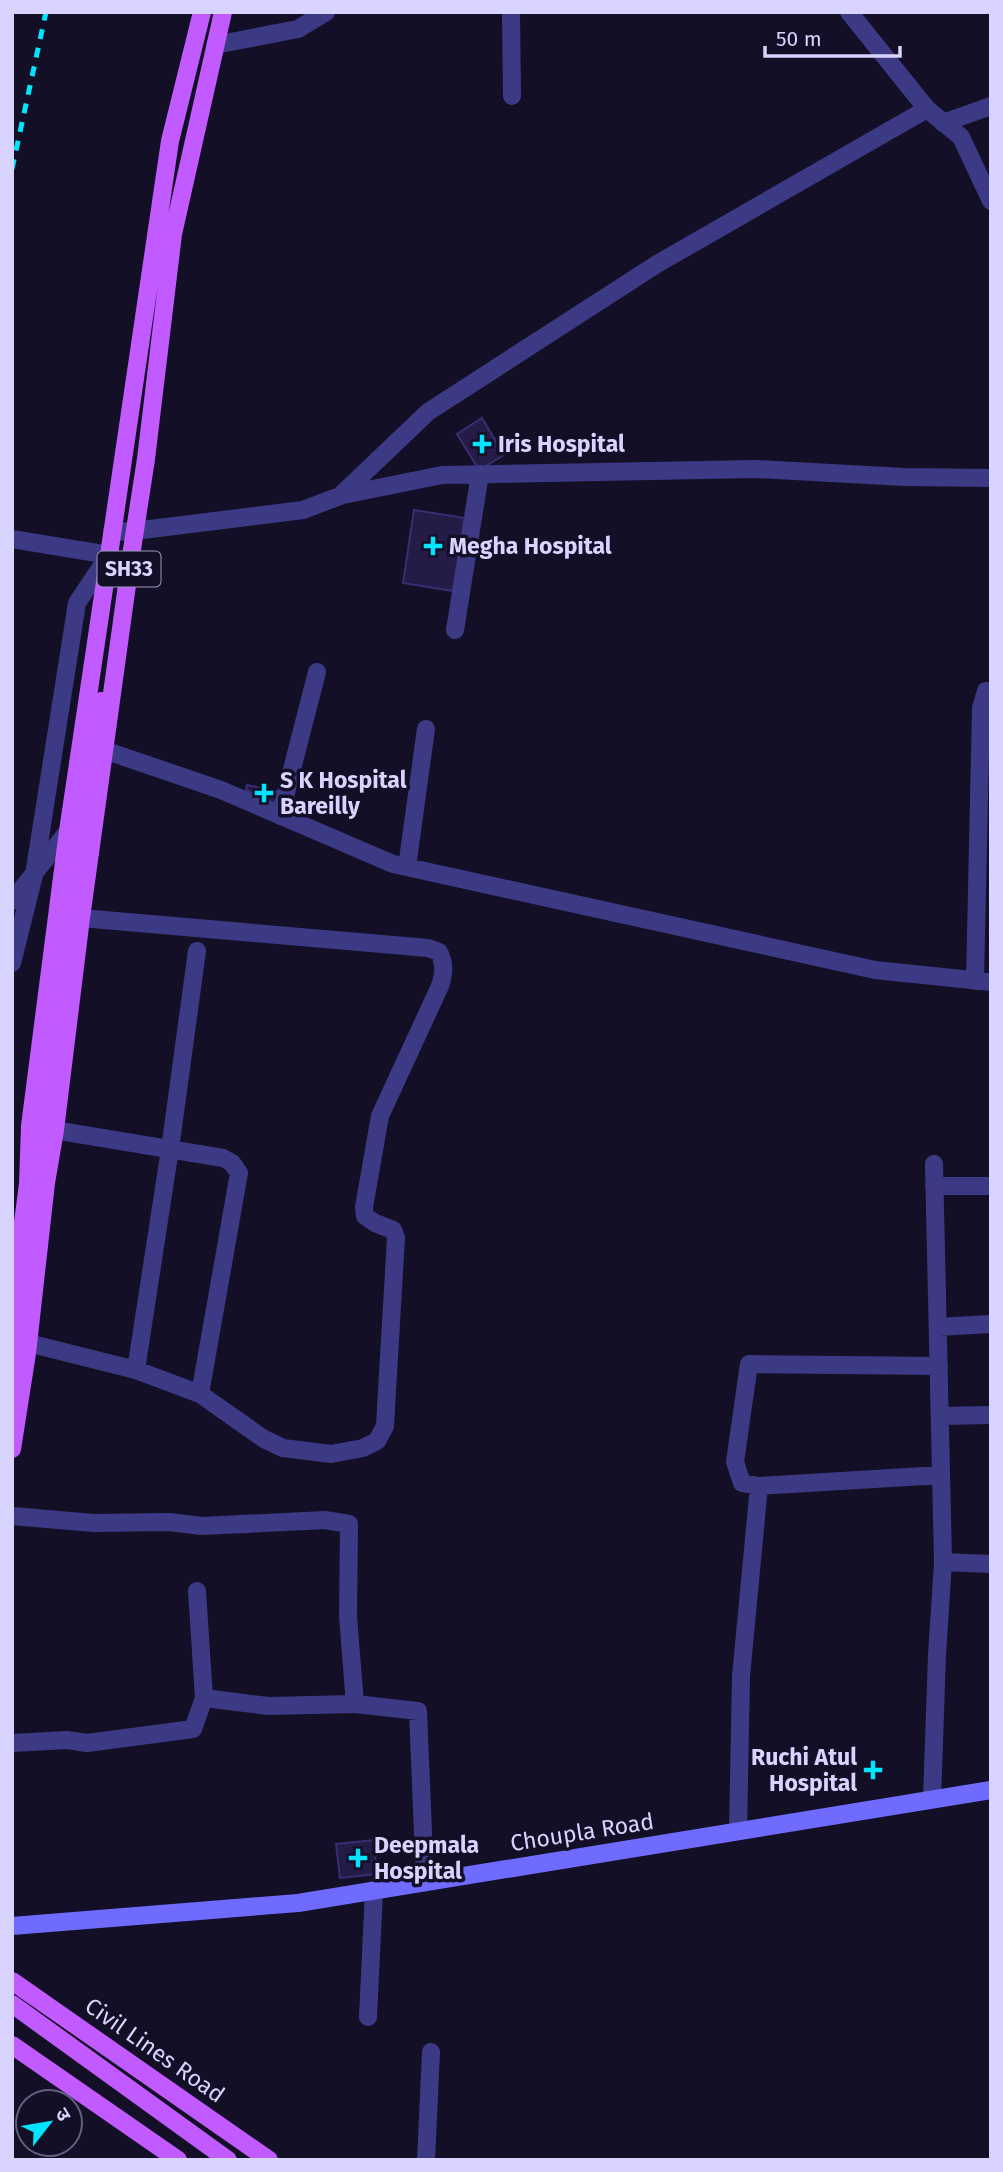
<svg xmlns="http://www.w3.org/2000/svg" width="1003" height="2172" font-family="'Fira Sans','Noto Sans Devanagari',sans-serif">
	<rect width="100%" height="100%" fill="#130f26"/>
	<path fill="#241b47" stroke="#3b2d73" stroke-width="2" d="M482,418L504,455L479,470L457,434Z
		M414,510L465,518L453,591L403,583Z
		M247,785L280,792L276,804L246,790Z
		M374,1840L377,1874L340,1878L336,1844Z"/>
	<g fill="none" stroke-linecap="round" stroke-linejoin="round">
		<path stroke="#3d3a85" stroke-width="18" d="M511,12L512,96
			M849,12L927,109L961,137L991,201
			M215,45L298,29L326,12
			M943,123L991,106
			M343,495L442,475L756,469L904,477L991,478
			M112,532L134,531L303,510L340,496L428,412L657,264L927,109
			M12,539L109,555
			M455,630L480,474
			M104,750L221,790L393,864L875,970L991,982
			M280,816L317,672
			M407,867L426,729
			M12,901L68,831
			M975,981L981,708L986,691H991
			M42,1128L223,1158L232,1163L239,1173L200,1394
			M934,1164L943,1562L991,1564
			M934,1186H991
			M938,1327L991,1324
			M28,1343L136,1370L200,1394L264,1439L283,1448L331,1454L363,1448L377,1441L385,1426L386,1408L396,1238L393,1230L375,1223L365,1216L364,1207L380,1116L440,986C444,973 445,964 439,952L428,948L81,918
			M939,1366L749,1364L735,1462L742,1483L759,1486L941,1475
			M136,1370L170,1149L197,951
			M940,1416L991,1415
			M12,1516L94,1523L169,1522L202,1526L325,1520L349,1524L348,1616L355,1704
			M204,1698L268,1706L355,1704L418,1711L425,1882
			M12,1743L67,1740L87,1743L193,1729L204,1698L197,1591
			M932,1799L937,1655L943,1562
			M738,1831L741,1676L759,1486
			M368,2017L374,1890
			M426,2160L431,2052"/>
		<path stroke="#3d3a85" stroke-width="18" d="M12,963L34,875L77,603L109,555"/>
		<path stroke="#6f6bff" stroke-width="18" d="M12,1926L298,1903L991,1790"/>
		<path stroke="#c25bff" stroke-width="18" d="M13,1298L28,1184L30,1126L68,831L109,555L170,141L202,12
			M12,1449L27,1353L46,1183L55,1130L81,918L131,556L146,459L173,234L223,12
			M12,1981L269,2160
			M12,2004L228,2160
			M12,2045L178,2160"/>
		<path stroke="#00e5ff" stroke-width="5" stroke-dasharray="10 9" stroke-linecap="butt" d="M12,169L46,12"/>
		<path stroke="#c25bff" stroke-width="18" d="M12,1374L47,1097L101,701"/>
	</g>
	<g fill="#00e5ff" stroke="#130f26" stroke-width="2.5">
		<path d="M478.5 433.5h7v7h7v7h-7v7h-7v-7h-7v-7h7z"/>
		<path d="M429.5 535.5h7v7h7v7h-7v7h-7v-7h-7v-7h7z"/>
		<path d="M260.5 782.5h7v7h7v7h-7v7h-7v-7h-7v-7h7z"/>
		<path d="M869.5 1759.5h7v7h7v7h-7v7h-7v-7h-7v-7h7z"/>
		<path d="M354.5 1847.5h7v7h7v7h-7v7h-7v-7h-7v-7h7z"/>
	</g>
	<g text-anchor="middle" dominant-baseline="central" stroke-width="7" stroke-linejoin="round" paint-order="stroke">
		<rect fill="#130f26" stroke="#9e99be" stroke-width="2" x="97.5" y="551.5" width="63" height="35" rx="5"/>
		<g font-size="21" font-weight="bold" fill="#d9d4ff">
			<text x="129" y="569">SH33</text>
		</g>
		<g font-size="23" font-weight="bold" fill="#d9d4ff" stroke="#130f26" text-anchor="start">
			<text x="498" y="444">Iris Hospital</text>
			<text x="449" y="546">Megha Hospital</text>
			<text x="280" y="780">S K Hospital<tspan x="280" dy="26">Bareilly</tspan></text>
			<text x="857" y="1757" text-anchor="end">Ruchi Atul<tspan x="857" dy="26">Hospital</tspan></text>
			<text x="374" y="1845">Deepmala<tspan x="374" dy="26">Hospital</tspan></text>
		</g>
		<g font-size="23" fill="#d9d4ff" stroke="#130f26">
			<text transform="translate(582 1832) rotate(-9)">Choupla Road</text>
			<text transform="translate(155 2050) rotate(35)">Civil Lines Road</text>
		</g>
	</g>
	<rect width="1003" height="2172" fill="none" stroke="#d9d4ff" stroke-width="28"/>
	<g transform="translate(49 2123) rotate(59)"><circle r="33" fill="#130f26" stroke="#625e7d" stroke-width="2"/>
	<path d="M0-5L12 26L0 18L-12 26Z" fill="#00e5ff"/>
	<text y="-10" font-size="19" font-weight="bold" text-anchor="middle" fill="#d9d4ff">उ</text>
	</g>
	<path d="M765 46v10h135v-10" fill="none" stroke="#d9d4ff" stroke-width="3.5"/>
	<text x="776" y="46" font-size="21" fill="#d9d4ff" stroke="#130f26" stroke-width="5" paint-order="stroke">50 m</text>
</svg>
